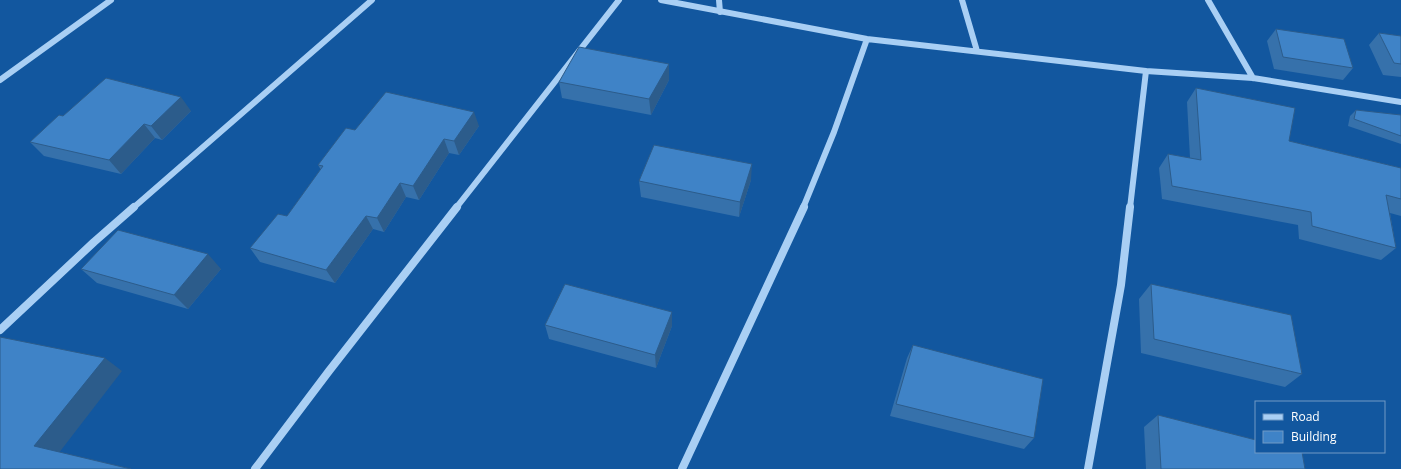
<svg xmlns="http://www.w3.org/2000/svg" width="1401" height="469" font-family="'Open Sans',sans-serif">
	<rect width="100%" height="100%" fill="#12579f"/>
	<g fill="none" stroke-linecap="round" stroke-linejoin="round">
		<path stroke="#a9cff4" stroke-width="6" d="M661,0L867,39L1146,71L1253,78L1401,102
			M719,0L720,12
			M962,0L977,51
			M1208,0L1253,78
			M0,80L111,0
			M133,208L372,0
			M456,208L619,0
			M803,208L834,132L867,39
			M1130,208L1146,71"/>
		<path stroke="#a9cff4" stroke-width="8" d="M0,330L94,242L134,207
			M255,469L329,371L457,207
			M682,469L804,207
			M1088,469L1121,285L1130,207"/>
	</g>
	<path fill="#3671ab" d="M1276,29L1353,68L1343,80L1274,69L1267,41Z
		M1379,33L1401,36V77L1383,75L1369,45Z
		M669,64V80L651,115L562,98L559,82Z
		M1196,88L1289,141L1401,168V216L1390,213L1396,248L1381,260L1299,239L1298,225L1162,199L1159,168L1168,154L1190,158L1187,102Z
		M1356,110L1401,115V144L1348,126L1350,116Z
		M191,111L162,140L155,138L121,174L44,156L30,142L63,116Z
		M479,126L459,155L449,153L419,200L406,197L384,232L373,229L335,283L260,262L250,248L287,216L321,170L318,165L355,130Z
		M751,180L739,217L641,197L639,181Z
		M81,269H221L188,309L97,283Z
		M1151,284L1302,374L1285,387L1141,353L1139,299Z
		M545,325L672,326L656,368L549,339Z
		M913,345L1034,438L1024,449L890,416L907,358Z
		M1158,415L1305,469H1146L1144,427Z"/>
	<path fill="#2c5c8b" d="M669,64V80L651,115L649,99Z
		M181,97L191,111L162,140L151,126Z
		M474,112L479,126L459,155L454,141Z
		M144,124L155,138L121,174L109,160Z
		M444,139L449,153L419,200L413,186Z
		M752,164L751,180L739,217L740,202Z
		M400,183L406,197L384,232L377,218Z
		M366,216L373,229L335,283L326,270Z
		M208,254L221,269L188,309L174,295Z
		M672,312V326L656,368L655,355Z
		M105,358L122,371L55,458L34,446Z"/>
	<path fill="#3f83c7" stroke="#2c5c8b" d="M1276,29L1344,39L1353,68L1283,57Z
		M1379,33L1401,36V64L1394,63Z
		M579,47L669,64L649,99L559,82Z
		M106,78L181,97L151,126L144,124L109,160L30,142L59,115L63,116Z
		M1196,88L1295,108L1289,141L1401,168V199L1386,195L1396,248L1312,226L1311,212L1172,186L1168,154L1201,160Z
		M386,92L474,112L454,141L444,139L413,186L400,183L377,218L366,216L326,270L250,248L278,214L287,216L323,166L318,165L346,128L355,130Z
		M1356,110L1401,115V136L1354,119Z
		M654,145L752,164L740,202L639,181Z
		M118,230L208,254L174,295L81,269Z
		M565,284L672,312L655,355L545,325Z
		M1151,284L1291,315L1302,374L1154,339Z
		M0,337L105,358L34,446L131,469H0Z
		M913,345L1043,379L1034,438L896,404Z
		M1158,415L1256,440V452H1302L1305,469H1161Z"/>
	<rect x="1255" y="401" width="130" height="52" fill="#12579f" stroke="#719ac5"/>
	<rect x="1263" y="414" width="20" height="6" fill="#a9cff4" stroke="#719ac5"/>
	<text x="1291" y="421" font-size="12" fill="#ffffff">Road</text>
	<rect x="1263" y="431" width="20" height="12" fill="#3f83c7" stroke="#719ac5"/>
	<text x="1291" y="441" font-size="12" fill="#ffffff">Building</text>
</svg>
